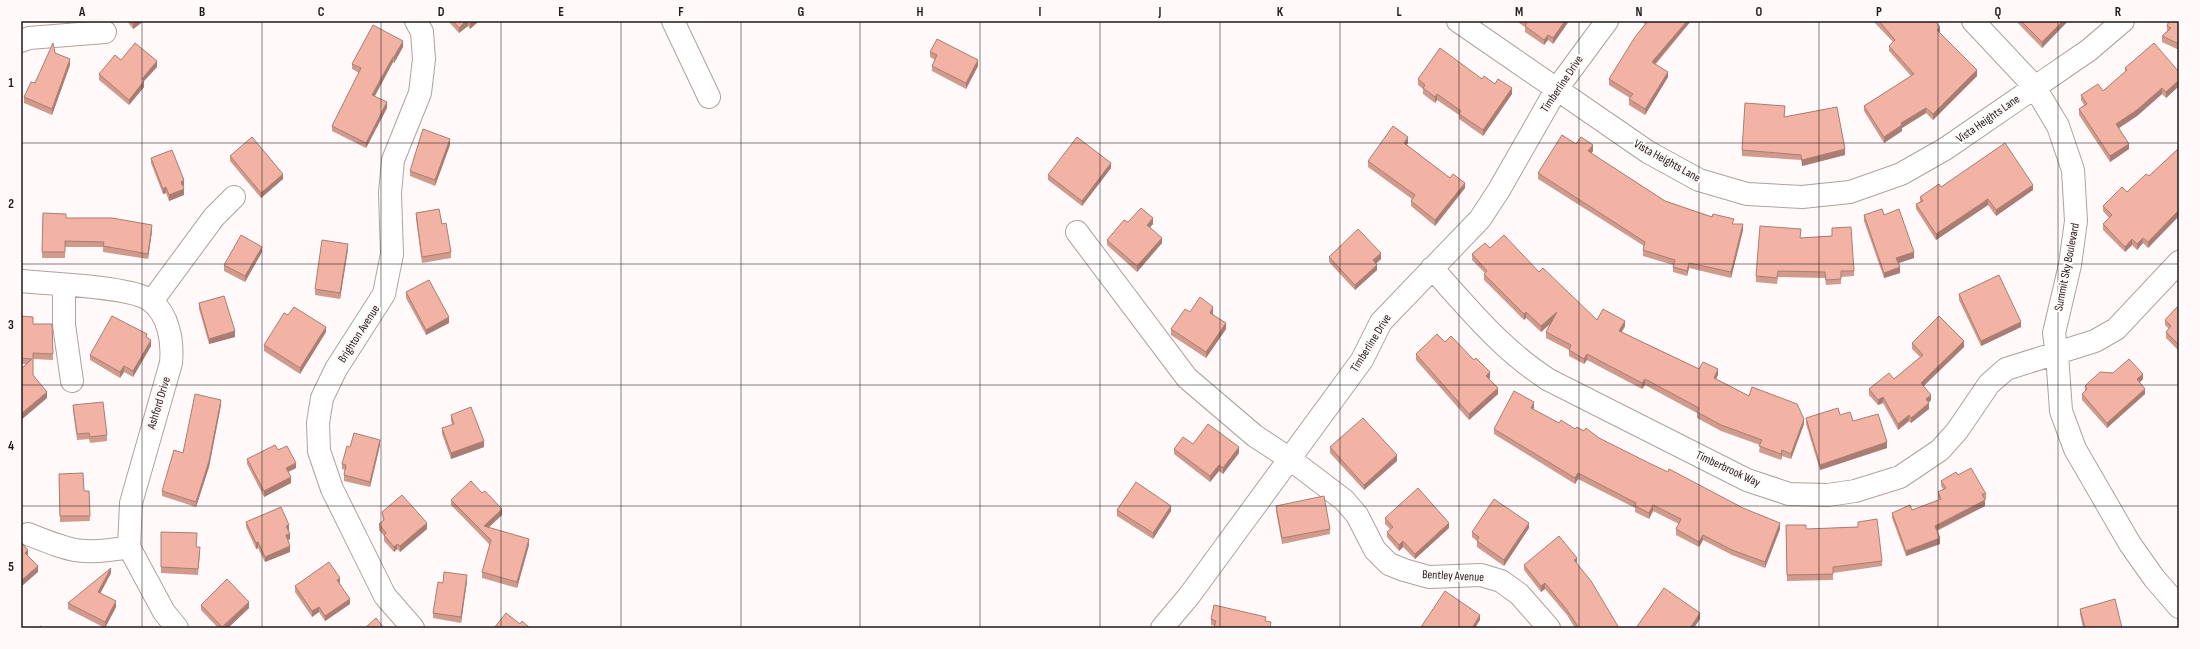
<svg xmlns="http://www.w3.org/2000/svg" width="2200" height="649" font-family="'Sofia Sans Condensed',sans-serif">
	<rect width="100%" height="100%" fill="#fffaf9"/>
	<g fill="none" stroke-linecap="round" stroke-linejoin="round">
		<g stroke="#aea29f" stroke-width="24">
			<path id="minor" d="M673,21L709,97
				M1458,21L1648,152L1699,180L1747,194L1802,197L1850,192L1901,174L1945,149L2089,50L2123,21
				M1973,21L2034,86L2058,126L2073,170L2076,221L2070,265L2054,333L2057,354L2061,411L2075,449L2130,544L2154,578L2179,607
				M21,41L29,38L105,32
				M1077,232L1187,378L1255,436L1290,459L1344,500L1357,515L1375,550L1389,564L1404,570L1429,577L1481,575L1501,581L1519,594L1549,628
				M1432,268C1469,309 1503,351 1549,380L1747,480L1789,494L1828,495L1855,491L1900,477L1940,450L1957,431L1989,384L2006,369L2095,341L2116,329L2179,262
				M21,281C48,284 133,286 151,301C169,315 173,342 171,363L131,503L129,547L164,612L177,628
				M64,285V325L72,381
				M152,301L214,217L234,197
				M28,534C71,551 82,556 129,547
				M413,628L385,596L332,489L319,451L318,423L322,398L336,369L384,294L392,254L390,193L393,160L420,93L424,59L422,32L416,21
				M1162,628L1189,596L1362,360L1381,322L1480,219L1499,190L1556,90L1607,21"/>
		</g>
		<use href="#minor" stroke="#fff" stroke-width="22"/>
	</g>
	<path fill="#d09a8d" d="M127,21H144L133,29Z
		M448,21H479L470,29L468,26L459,33Z
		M1516,21H1569L1553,44L1548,40L1544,45L1525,32V27Z
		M1641,21H1691L1656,64L1668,77L1645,115L1629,105V99L1630,98L1609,85V79L1645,24Z
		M1873,21H1935L1940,33L1977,76L1933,120L1926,113L1902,128V131L1884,143L1864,111V106L1911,76L1889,51V46L1893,42Z
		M2016,21H2068L2042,48Z
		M2179,21V50L2162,42V36L2167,31V26Z
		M403,47L394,63L393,62L375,96L387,108L366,148L332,131V126L359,73L352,69V64Z
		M930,52L978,66L966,89L932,71V66L935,60L930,57Z
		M55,53L70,65L52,115L24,103V97Z
		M121,60L157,67L144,81V87L129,105L99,80V74Z
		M2125,68L2179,72V86L2166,98L2162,94L2137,116L2119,128L2129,149L2110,162L2079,115V109L2084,105L2081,100V95L2103,91L2125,72Z
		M1418,79H1482L1512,94L1483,136L1459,119V115L1437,100L1435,103L1423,94V89L1418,85Z
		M1785,111L1784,117L1845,155L1802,166L1801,160L1742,156V150Z
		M1408,143L1407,145L1450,178L1465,188L1435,226L1411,206V201L1412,199L1368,167V161Z
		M1576,144L1593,151L1591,153L1665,201L1734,224L1743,230L1731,278L1689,268L1687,276L1673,272V265L1643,256V250L1644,246L1538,179V173Z
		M450,145L435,186L410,176V171Z
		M2179,148V216L2148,248L2143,243L2137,250L2132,245L2125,252L2103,230V224L2109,218L2103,211V206L2127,192L2149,176Z
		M230,156L283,179L261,198L230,161Z
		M151,158L184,186H183L184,195L169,201L166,193L163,194L151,163Z
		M1111,168L1082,206L1048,180V175Z
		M1941,187L2033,190L1996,216L1988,205L1936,240L1916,209V204L1920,202V197Z
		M43,213L66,218L152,231L148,259L103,252V247H65V258H42Z
		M416,213L442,224L451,252V258L422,263L416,219Z
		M1864,215H1884L1914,258L1898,263L1900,273L1884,278L1864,221Z
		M1128,222L1153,224L1150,227L1162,243L1137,272L1107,245V240Z
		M1832,228L1854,271V276L1841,277V284L1826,285L1825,278L1778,277L1777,284L1756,282V276L1800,238L1832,236Z
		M1490,248L1539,272L1597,320L1625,326L1622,332L1699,369L1718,375L1716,379L1804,424L1791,459L1782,456L1781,460L1759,452L1760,445L1721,431L1697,418V413L1645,385L1642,389L1587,360L1584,364L1569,356V350L1546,338V332L1551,323L1541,332L1526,318L1524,320L1484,280V274L1485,273L1472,260V254Z
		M348,249L340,299L315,295V289Z
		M262,252L245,282L224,271V265Z
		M1329,257L1381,259L1376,264L1377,270L1355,290L1329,262Z
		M406,292L449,323L426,335L406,298Z
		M1959,294L2021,327L1981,346L1959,300Z
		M199,303L235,337L209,344L199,309Z
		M2179,305V351L2166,338V332L2169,329L2165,325V320Z
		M1190,312L1213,313V314L1226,329L1206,358L1171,335V329Z
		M288,315L326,332L300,374L264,351V345Z
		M21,316L33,324H52L53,360L33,359V375L47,398L21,420V369L26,364H21Z
		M147,338L151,346L133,377L124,372L120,378L90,360V355Z
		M1445,342L1490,378L1489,379L1498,394L1469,420L1416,360V354Z
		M1912,343L1964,347L1924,386L1931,400L1928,403L1929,409L1911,423L1909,421L1898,430L1883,403L1878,405L1869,395V389L1894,379L1920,357L1912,349Z
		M2143,379L2139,383L2145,394L2107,428L2082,400V394L2085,391V386Z
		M73,405L107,435V441L90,443L89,439L77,440L73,410Z
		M221,405L209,467L196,507L162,496V491L183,453Z
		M1534,408L1533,409L1559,423L1575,429L1584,431L1599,438L1780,529L1765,568L1732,555L1703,540L1699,547L1676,535V529L1679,524L1653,511L1649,519L1635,512V508L1578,479L1575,484L1494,434V429Z
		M451,415L484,447L451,459L442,434V428L452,425L451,421Z
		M1840,415L1887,448L1820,470L1806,424V418Z
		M1193,444L1239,453L1223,474L1219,471L1210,482L1174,454V449Z
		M380,445L370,487L344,481V475L345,470L342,469V464L350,447Z
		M1330,447L1397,461L1364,490L1330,453Z
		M278,450L296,468L288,472L291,483L264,497L247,464V459Z
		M59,474L84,491H89L90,521L60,522Z
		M1958,475L1986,494V499L1985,500V506L1937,531L1940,544L1906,556L1892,518V513L1912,510L1939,500L1938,498V492L1943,489L1941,486V481Z
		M451,500L502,515L488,527L529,545L517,588L482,578V572L490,545L451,505Z
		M1276,506L1330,529V534L1282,544L1276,511Z
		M1117,510L1171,511L1153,539L1117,516Z
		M382,512L427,529L400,552L397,549L394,552L384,541V536L379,530V524L383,521Z
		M1385,518L1449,528L1415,559L1403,547L1399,551L1387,537V532L1390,529L1385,524Z
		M246,522L289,530L290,539L288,540L290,552L265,562L258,548L256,549L246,527Z
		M1858,522L1882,561V566L1833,573V580L1787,581L1786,525L1806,529L1858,527Z
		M1529,528L1504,566L1477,547V541L1472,537V532Z
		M161,532L196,547L200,553L198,575L161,573Z
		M1577,564L1619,628H1575L1567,615L1545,589L1541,592L1524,570V565Z
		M111,573L100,593L116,607L105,628L68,609V603Z
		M467,581L461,623L433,618V613L443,583Z
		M340,584L350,604L325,621L319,612L312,617L295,592V586Z
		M201,605L249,608L228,628H218L201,610Z
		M2080,609L2122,628H2083L2080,614Z
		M1266,617L1215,626L1211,625V619Z"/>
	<path fill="#a97d73" d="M137,21H144L133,29V24Z
		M466,21H468V26L459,33V28Z
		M472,21H479L470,29V23Z
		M1565,21H1569L1553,44V38Z
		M1687,21H1691L1652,67V62Z
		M2063,21H2068L2042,48V42Z
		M1940,27V33L1937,30Z
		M1548,35V40L1544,45V40Z
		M403,41V47L394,63V57Z
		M393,57V62L372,101V95Z
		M70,59V65L52,115V109Z
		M978,60V66L966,89V83Z
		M157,61V67L144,81V87L129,105V100L142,79Z
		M1977,70V76L1933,120V114Z
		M1668,72V77L1645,115V109Z
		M2179,80V86L2166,98V92Z
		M1512,88V94L1483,136V130Z
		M2162,88V94L2137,116L2116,130V124Z
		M1437,94V100L1435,103V97Z
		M387,102V108L366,148V143Z
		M1926,108V113L1902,128V131L1884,143V137L1901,123Z
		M1408,137V143L1404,148V143Z
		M450,139V145L435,186V180Z
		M2129,144V149L2110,162V156Z
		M1593,145V151L1588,157V151Z
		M1845,149V155L1802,166V160Z
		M1111,163V168L1082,206V201Z
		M283,174V179L261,198V193Z
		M184,180V186L181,187V182Z
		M1465,183V188L1435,226V220Z
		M2033,185V190L1996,216V210Z
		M166,187V193L163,194V189Z
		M184,189V195L169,201V195Z
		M1988,199V205L1936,240V234Z
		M2179,210V216L2148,248V242Z
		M1153,218V224L1147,231V225Z
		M1743,224V230L1731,278V272Z
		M152,225V231L148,259V254Z
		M1162,238V243L1137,272V266Z
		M2143,238V243L2137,250V244Z
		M2132,239V245L2125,252V247Z
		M348,244V249L340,299V293Z
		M262,247V252L245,282V276Z
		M1914,252V258L1896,264V258Z
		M1381,253V259L1373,266V260Z
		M1689,263V268L1687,276V271Z
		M1377,265V270L1355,290V285Z
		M1900,267V273L1884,278V273Z
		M1213,307V313L1210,318V313Z
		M1526,312V318L1524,320V314Z
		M1557,312V318L1541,332V326Z
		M449,317V323L426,335V330Z
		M1625,321V326L1619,336V331Z
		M2021,322V327L1981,346V341Z
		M1226,323V329L1206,358V352Z
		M326,327V332L300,374V368Z
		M235,331V337L209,344V339Z
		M151,340V346L133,377V371Z
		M1964,341V347L1921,388V383Z
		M1587,354V360L1584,364V359Z
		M124,366V372L120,378V372Z
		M1718,369V375L1714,383V378Z
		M1490,372V378L1486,381V376Z
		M2143,374V379L2137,385V379Z
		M1645,379V385L1642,389V383Z
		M1498,388V394L1469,420V414Z
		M2145,389V394L2107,428V423Z
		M47,392V398L21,420V414Z
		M1931,395V400L1926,405V399Z
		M1883,397V403L1878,405V400Z
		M221,400V405L209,467L196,507V502Z
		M1534,402V408L1531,414V408Z
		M1929,403V409L1911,423V418Z
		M1909,415V421L1898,430V424Z
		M1804,419V424L1791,459V454Z
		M380,440V445L370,487V482Z
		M484,441V447L451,459V453Z
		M1887,442V448L1820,470V465Z
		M1239,447V453L1223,474V468Z
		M1782,450V456L1781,460V454Z
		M1397,455V461L1364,490V485Z
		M296,463V468L286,473V468Z
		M1219,465V471L1210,482V476Z
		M1578,473V479L1575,484V478Z
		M291,477V483L264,497V491Z
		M1985,500V506L1935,531V526Z
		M1653,505V511L1649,519V513Z
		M1171,506V511L1153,539V533Z
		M502,509V515L484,532V526Z
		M427,523V529L400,552V546Z
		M1449,523V528L1415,559V554Z
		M1529,523V528L1504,566V560Z
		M1780,523V529L1765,568V562Z
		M289,525V530L286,531V526Z
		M290,534V539L286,541V535Z
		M1703,535V540L1699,547V542Z
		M1940,538V544L1906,556V551Z
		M529,539V545L517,588V582Z
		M1403,541V547L1399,551V545Z
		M258,542V548L256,549V543Z
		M397,544V549L394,552V547Z
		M290,546V552L265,562V557Z
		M28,550V556L25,553Z
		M1577,558V564L1574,560Z
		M38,566V572L22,586V580Z
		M111,568V573L98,598V592Z
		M467,575V581L461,623V617Z
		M340,578V584L337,580Z
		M1545,583V589L1541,592V586Z
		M350,599V604L325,621V616Z
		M116,601V607L105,628V622Z
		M249,602V608L228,628H222Z
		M319,607V612L312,617V611Z
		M1700,613V619L1694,628H1690Z
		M1480,615V620L1475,628H1472Z"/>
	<path fill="#f2b3a4" stroke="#a97d73" d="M131,21H137L133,24Z
		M453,21H466L459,28Z
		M1524,21H1565L1553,38L1548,35L1544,40L1525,26L1527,23Z
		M1648,21H1687L1652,62L1668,72L1645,109L1629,99L1633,94L1609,79L1635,37Z
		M1879,21H1935L1940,27L1937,30L1977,70L1933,114L1926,108L1901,123L1902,125L1884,137L1864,106L1914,74L1889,46L1895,40Z
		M2021,21H2063L2042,42Z
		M2169,21H2179V44L2162,36L2171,28L2167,26Z
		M373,25L403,41L394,57H393L372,95L387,102L366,143L332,126L361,68L352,64Z
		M937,39L978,60L966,83L932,66L937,55L930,52Z
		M53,43L55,53L70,59L52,109L24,97L31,82L35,83Z
		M135,43L157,61L142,79L144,81L129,100L99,74L115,55L121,60Z
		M2154,43L2179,72V80L2166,92L2162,88L2137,110L2116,124L2129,144L2110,156L2079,109L2087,104L2081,95L2098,84L2103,91L2127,70L2125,68Z
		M1440,48L1482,79L1484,76L1495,84L1498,79L1512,88L1483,130L1459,114L1461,111L1437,94L1435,97L1423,88L1425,85L1418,79Z
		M1745,103L1785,106L1784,117L1837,107L1845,149L1802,160L1801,155L1742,150Z
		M1393,126L1408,137L1404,143L1450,178L1453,174L1465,183L1435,220L1411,201L1415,195L1368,161Z
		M423,129L450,139L435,180L410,171Z
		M1562,135L1576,144L1581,137L1593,145L1588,151L1665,201L1712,217L1713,214L1734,219L1732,224H1743L1731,272L1689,263L1687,271L1673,267L1675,260L1643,250L1645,242L1538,173Z
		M252,137L283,174L261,193L230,156Z
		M1077,137L1111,163L1082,201L1048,175Z
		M2005,143L2033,185L1996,210L1988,199L1936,234L1916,204L1923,201L1920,197L1939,184L1941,187Z
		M2179,148V210L2148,242L2143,238L2137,244L2132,239L2125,247L2103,224L2112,215L2103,206L2122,187L2127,192L2146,174L2149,176Z
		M172,150L184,180L181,182L184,189L169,195L166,187L163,189L151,158Z
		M1141,208L1153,218L1147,225L1162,238L1137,266L1107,240L1124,220L1128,222Z
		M439,209L442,224L446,223L451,252L422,257L416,213Z
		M1882,209L1884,215L1899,209L1914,252L1896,258L1900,267L1884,273L1864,215Z
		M43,213L66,214V218H112L152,225L148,254L103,246L104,242L65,241V252H42Z
		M1760,226L1801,229L1800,238L1832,236V228L1851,227L1854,271H1841V279L1826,280L1825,272L1778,271L1777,278L1756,276Z
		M1358,229L1381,253L1373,260L1377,265L1355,285L1329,257Z
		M241,235L262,247L245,276L224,265Z
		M1504,235L1539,272L1543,268L1597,320L1603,309L1625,321L1619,331L1699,369L1703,362L1718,369L1714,378L1749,396L1752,387L1797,404L1804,419L1791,454L1782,450L1781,454L1759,446L1762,440L1721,425L1697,412L1699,408L1645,379L1642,383L1587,354L1584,359L1569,350L1571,345L1546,332L1557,312L1541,326L1526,312L1524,314L1484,274L1487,271L1472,254L1485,243L1490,248Z
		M322,240L348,244L340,293L315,289Z
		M1999,275L2021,322L1981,341L1959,294Z
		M429,280L449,317L426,330L406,292Z
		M224,296L235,331L209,339L199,303Z
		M1200,297L1213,307L1210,313L1226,323L1206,352L1171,329L1185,309L1190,312Z
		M2179,305V345L2166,332L2171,326L2165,320Z
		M294,307L326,327L300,368L264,345L284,313L288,315Z
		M21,316L33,317V324H52L53,354L33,353V375L47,392L21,414V369L32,359L21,358Z
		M112,316L147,334L146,337L151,340L133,371L124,366L120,372L90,355Z
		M1939,316L1964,341L1921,383L1931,395L1926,399L1929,403L1911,418L1909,415L1898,424L1883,397L1878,400L1869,389L1889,373L1894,379L1923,355L1912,343Z
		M1437,334L1445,342L1451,336L1474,360L1476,358L1490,372L1486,376L1498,388L1469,414L1416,354Z
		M2129,359L2143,374L2137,379L2145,389L2107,423L2082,394L2087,389L2085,386L2100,372L2113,373Z
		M1514,391L1534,402L1531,408L1559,423L1561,420L1575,429L1577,427L1584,431L1586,428L1599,438L1651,464L1668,472L1669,469L1743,508L1780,523L1765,562L1732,550L1703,535L1699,542L1676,529L1681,519L1653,505L1649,513L1635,506L1636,503L1578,473L1575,478L1494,429Z
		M195,394L221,400L209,461L196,502L162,491L174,450L183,453Z
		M103,402L107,435L90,437L89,433L77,434L73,405Z
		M471,407L484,441L451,453L442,428L454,424L451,415Z
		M1838,408L1840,415L1850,412L1853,421L1878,414L1887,442L1820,465L1806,418Z
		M1363,418L1397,455L1364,485L1330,447Z
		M1208,424L1239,447L1223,468L1219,465L1210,476L1174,449L1183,437L1193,444Z
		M354,433L380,440L370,482L344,475L346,465L342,464L347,446L350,447Z
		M275,445L278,450L287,446L296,463L286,468L291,477L264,491L247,459Z
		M1971,468L1986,494H1982L1985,500L1935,526L1940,538L1906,551L1892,513L1910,505L1912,510L1941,499L1938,492L1946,488L1941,481L1956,472L1958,475Z
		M83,473L84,491H89L90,516H60L59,474Z
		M471,481L482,493L485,491L502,509L484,526L529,539L517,582L482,572L491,540L451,500Z
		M1136,482L1171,506L1153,533L1117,510Z
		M1418,488L1449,523L1415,554L1403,541L1399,545L1387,532L1393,527L1385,518Z
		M402,495L427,523L400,546L397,544L394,547L384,535L386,533L379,524L384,520L382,512Z
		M1324,496L1330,529L1282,538L1276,506Z
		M1494,499L1529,523L1504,560L1477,541L1479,537L1472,532Z
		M281,507L289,525L286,526L290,534L286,535L290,546L265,557L258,542L256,543L246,522Z
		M1877,519L1882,561L1833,567V574L1787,575L1786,525H1806V529L1858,527V522Z
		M161,532L197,533L196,547H200L198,569L161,567Z
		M1559,536L1577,558L1574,560L1591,581L1619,628H1579L1567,610L1545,583L1541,586L1524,565Z
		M21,542L28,550L25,553L38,566L22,580L21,579Z
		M329,562L340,578L337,580L350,599L325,616L319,607L312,611L295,586Z
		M111,568L98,592L116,601L105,622L68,603Z
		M444,572L467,575L461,617L433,613L438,582L443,583Z
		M227,579L249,602L222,627L201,605Z
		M1664,588L1700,613L1690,628H1636Z
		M1445,591L1480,615L1472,628H1423L1421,627Z
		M2115,599L2122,628H2085L2080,609Z
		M1214,605L1266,617L1265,621L1271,622L1270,628H1214L1216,621L1211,619Z
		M506,613L520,624L522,621L530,628H494Z
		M376,618L384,628H365Z
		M41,626L43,628H38Z"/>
	<path fill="none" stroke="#1f1a19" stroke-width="1" stroke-opacity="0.55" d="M142,21V628M262,21V628M381,21V628M501,21V628M621,21V628M741,21V628M860,21V628M980,21V628M1100,21V628M1220,21V628M1340,21V628M1459,21V628M1579,21V628M1699,21V628M1819,21V628M1938,21V628M2058,21V628M21,143H2179M21,264H2179M21,385H2179M21,506H2179"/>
	<g text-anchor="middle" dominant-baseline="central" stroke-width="4" stroke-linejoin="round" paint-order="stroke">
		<g font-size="12" fill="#1f1a19" stroke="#fffaf9">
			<text transform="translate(1562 84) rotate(-56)">Timberline Drive</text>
			<text transform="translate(1988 119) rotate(-35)">Vista Heights Lane</text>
			<text transform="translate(1667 161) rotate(29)">Vista Heights Lane</text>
			<text transform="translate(2067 267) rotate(-79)">Summit Sky Boulevard</text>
			<text transform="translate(359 334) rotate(-57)">Brighton Avenue</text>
			<text transform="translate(1371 343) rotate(-58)">Timberline Drive</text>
			<text transform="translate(159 403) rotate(-73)">Ashford Drive</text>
			<text transform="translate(1728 469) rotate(25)">Timberbrook Way</text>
			<text transform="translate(1453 576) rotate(3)">Bentley Avenue</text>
		</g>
	</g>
	<rect width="2200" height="649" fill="none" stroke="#fffaf9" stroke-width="44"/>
	<rect x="22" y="22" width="2156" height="605" fill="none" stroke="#1f1a19" stroke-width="1.5"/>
	<g font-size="13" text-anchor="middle" font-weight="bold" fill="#1f1a19">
		<text x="82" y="16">A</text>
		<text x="202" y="16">B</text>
		<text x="321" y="16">C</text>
		<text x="441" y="16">D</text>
		<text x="561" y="16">E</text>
		<text x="681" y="16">F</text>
		<text x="801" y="16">G</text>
		<text x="920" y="16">H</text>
		<text x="1040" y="16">I</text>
		<text x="1160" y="16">J</text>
		<text x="1280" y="16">K</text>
		<text x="1399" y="16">L</text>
		<text x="1519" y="16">M</text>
		<text x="1639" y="16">N</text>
		<text x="1759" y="16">O</text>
		<text x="1879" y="16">P</text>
		<text x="1998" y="16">Q</text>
		<text x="2118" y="16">R</text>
		<text x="11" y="87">1</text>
		<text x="11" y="208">2</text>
		<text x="11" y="329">3</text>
		<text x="11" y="450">4</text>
		<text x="11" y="571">5</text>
	</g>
</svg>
